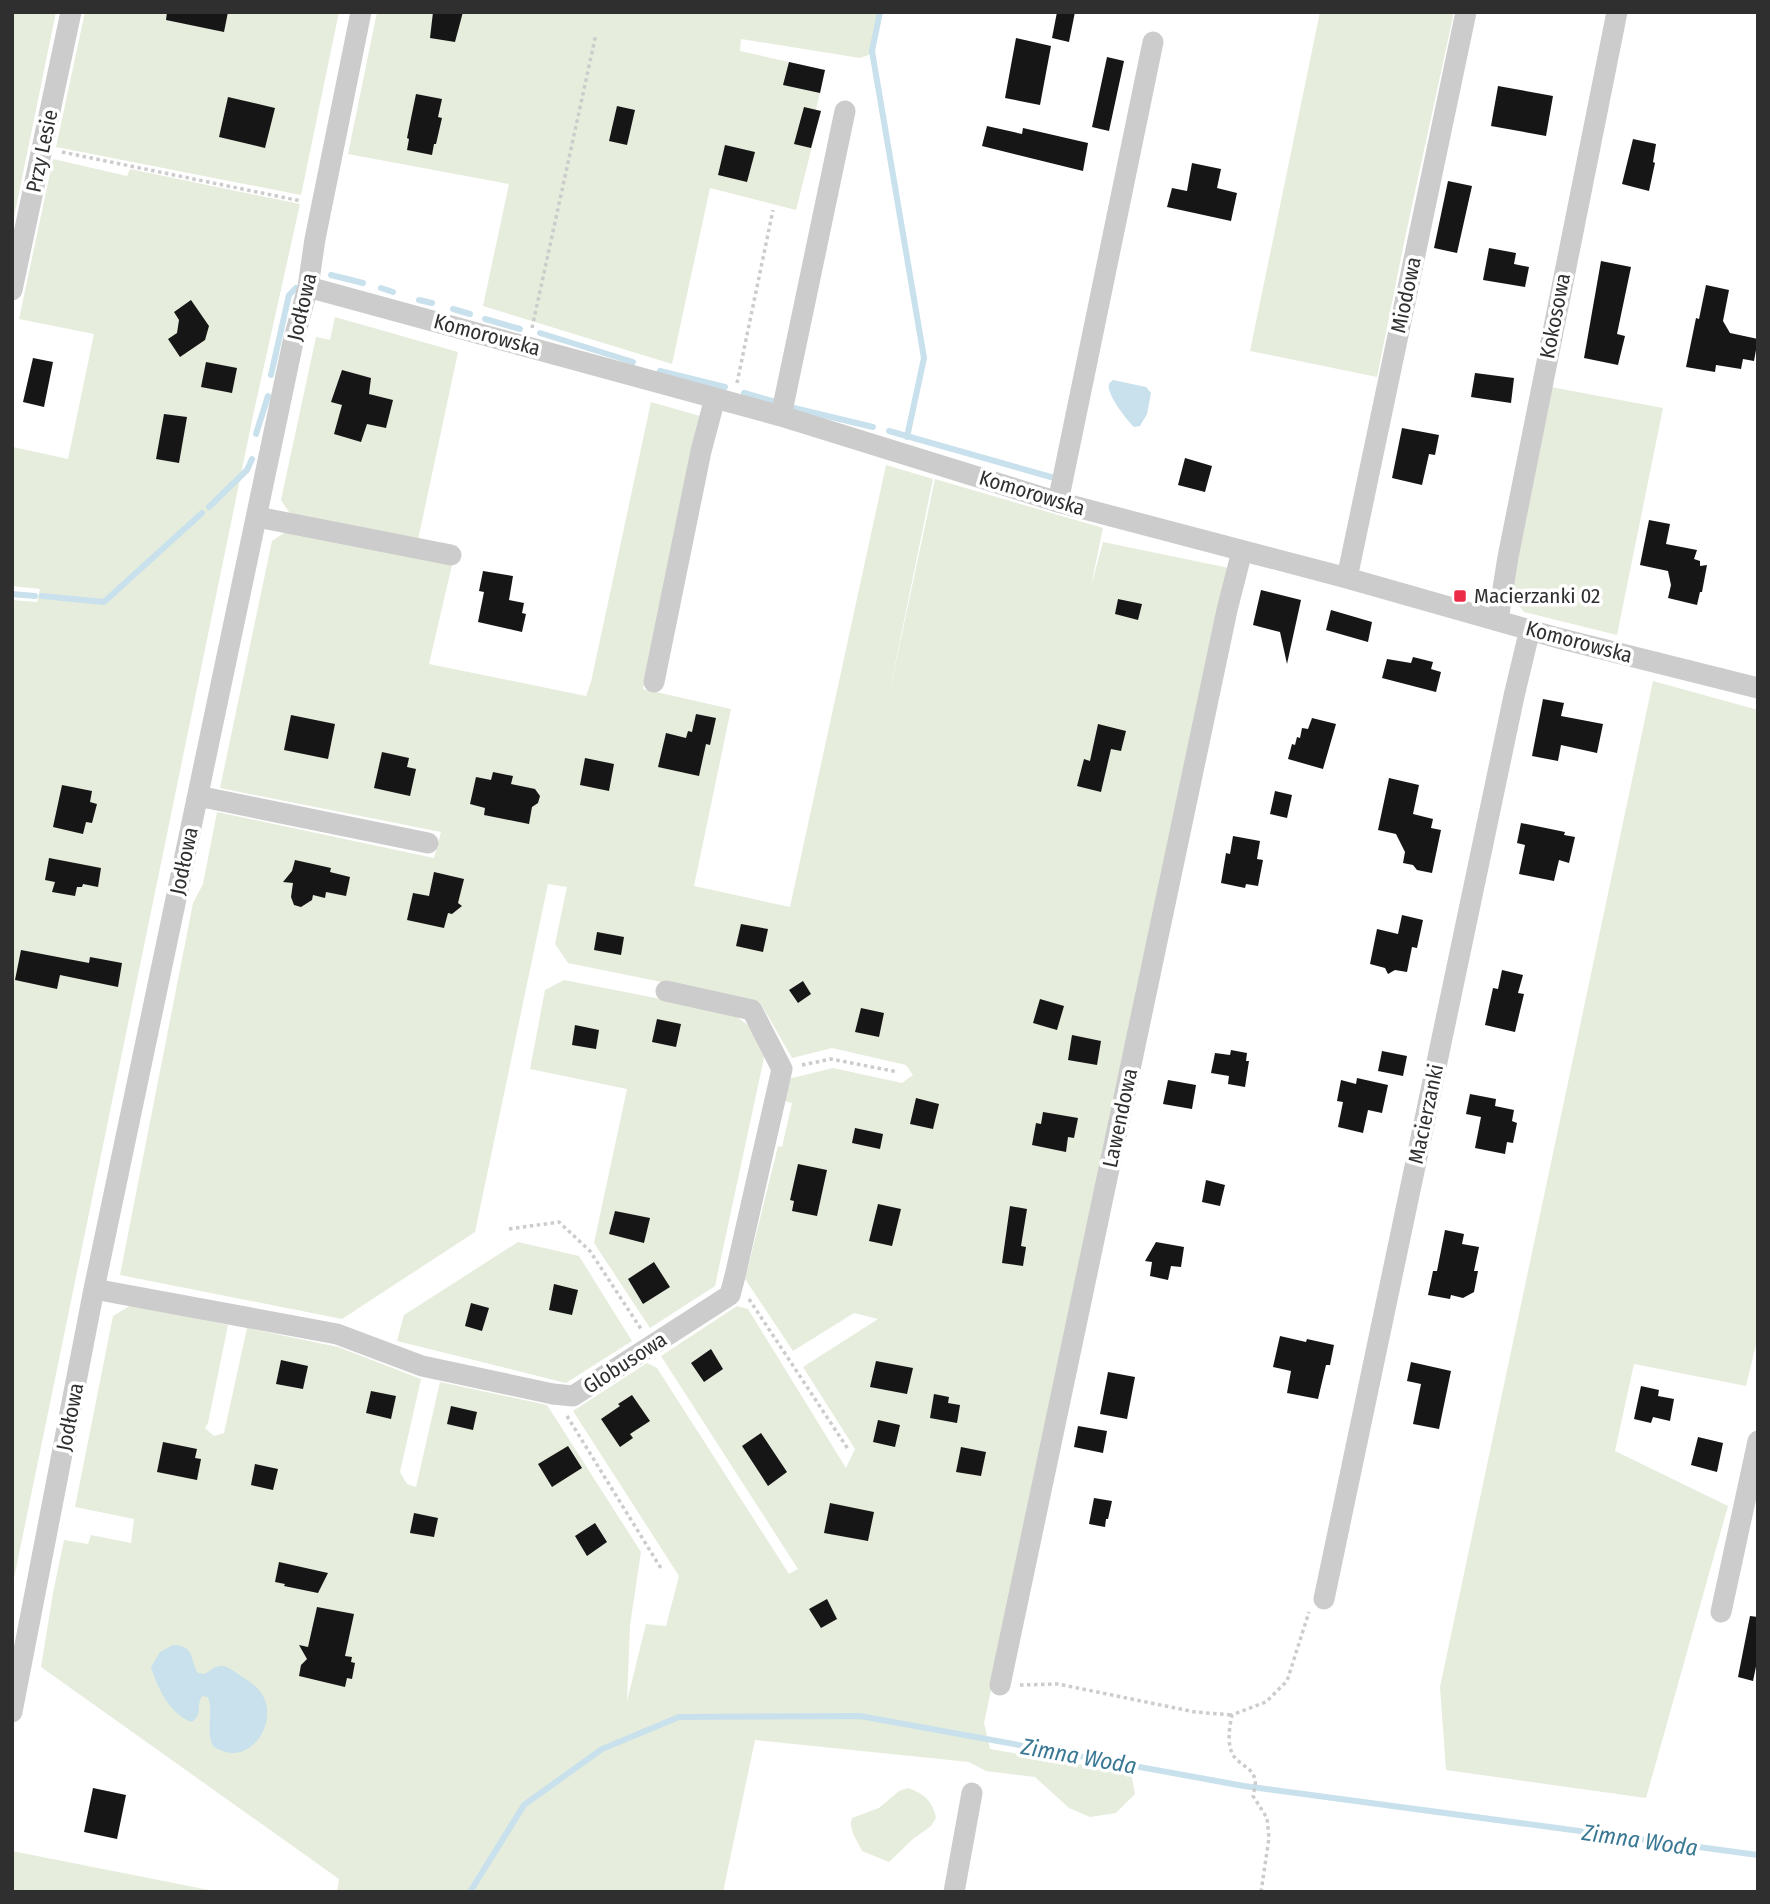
<svg xmlns="http://www.w3.org/2000/svg" width="1770" height="1904" font-family="'Fira Sans Condensed',sans-serif">
	<rect width="100%" height="100%" fill="#fff"/>
	<path fill="#e6eddc" d="M12,12H56L12,227Z
		M85,12H339L301,195L56,147Z
		M377,12H882L874,53L860,58L741,39L740,51L825,70L816,110L821,111L796,210L710,188L672,364L483,306L509,184L348,154Z
		M1320,12H1454L1405,238L1377,377L1250,351Z
		M53,159L127,176L130,169L300,204L254,411L12,1588V600L37,602L40,589L12,586V445L13,447L68,459L94,334L19,319Z
		M335,317L458,352L418,540L291,515L281,500L316,337L330,340Z
		M1551,387L1663,408L1617,635L1524,612L1510,594Z
		M651,402L700,416L643,689L731,709L694,886L790,907L886,465L933,479L888,699L935,479L1103,528L1091,586L1103,542L1229,568L984,1723L990,1749L1131,1773L1135,1794L1116,1813L1090,1817L1069,1808L1035,1777L986,1771L969,1762L755,1740L723,1892H337L339,1879L41,1667L53,1593L64,1540L88,1544L91,1535L131,1543L134,1519L75,1507L113,1316L133,1304L228,1325L208,1423L205,1428L214,1436L224,1433L247,1328L338,1347L421,1379L400,1472L407,1484L416,1487L440,1382L547,1405L641,1552L630,1625L627,1701L646,1624L666,1626L679,1576L573,1411L647,1363L657,1368L789,1574L798,1569L661,1356L737,1306L748,1309L846,1468L855,1449L803,1367L878,1319L854,1313L793,1351L745,1279L778,1146L782,1147L792,1103L784,1101L788,1079L833,1068L902,1083L913,1075L906,1065L832,1048L792,1058L760,1002L568,963L555,944L567,887L548,884L475,1232L342,1319L120,1275L193,903L203,884L217,812L434,858L441,832L220,788L272,541L287,531L452,565L429,664L586,696L591,682Z
		M1653,681L1758,710V1336L1746,1386L1634,1364L1615,1451L1728,1506L1646,1798L1446,1770L1440,1687Z
		M564,980L732,1013L753,1029L765,1053L715,1286L650,1328L594,1243L627,1089L530,1069L545,990Z
		M518,1242L579,1256L632,1341L566,1383L397,1341L404,1315Z
		M908,1788C923,1793 933,1801 936,1818L931,1826L913,1839L889,1862L862,1851C857,1840 848,1829 852,1818L879,1808L899,1791Z
		M12,1851L219,1892H12Z"/>
	<path fill="#c8e1ed" d="M1113,380L1146,387L1151,393L1147,414L1140,426L1134,427C1127,420 1106,394 1109,384C1110,382 1112,381 1113,380Z
		M173,1645C196,1646 189,1659 198,1673L205,1674C220,1663 223,1663 238,1674C247,1680 258,1686 263,1696C279,1723 248,1771 213,1746C205,1730 214,1713 208,1697L202,1696C195,1708 204,1712 192,1722C170,1715 157,1687 151,1667L160,1652Z"/>
	<g fill="none" stroke-linecap="round" stroke-linejoin="round">
		<path stroke="#c8e1ed" stroke-width="6" d="M880,12L872,51L924,358L907,437
			M331,275L363,283
			M381,288L393,292
			M419,300L432,303
			M453,309L470,314
			M485,319L520,329
			M540,333L633,362
			M660,371L725,387
			M271,375L289,295L296,288
			M744,393L779,403
			M794,408L873,427
			M889,431L1051,477
			M256,434L268,396
			M209,507L247,470L252,459
			M12,594L35,596
			M42,596L104,602L202,513
			M470,1892L524,1805L602,1749L679,1717L860,1716L1244,1786L1758,1855"/>
	</g>
	<path fill="#161616" d="M167,12H228L224,32L166,20Z
		M433,12H463L455,42L430,38Z
		M1057,12H1075L1069,42L1052,38Z
		M1016,38L1051,46L1040,105L1005,98Z
		M1107,57L1124,61L1109,131L1092,127Z
		M789,62L825,70L820,93L783,85Z
		M1498,86L1553,96L1546,136L1491,126Z
		M416,94L442,99L438,117L442,118L436,144H434L432,155L407,150L409,139L407,138Z
		M228,97L275,108L265,148L219,137Z
		M617,106L635,110L627,145L609,141Z
		M804,107L821,111L811,148L794,144Z
		M987,126L1022,134L1023,128L1088,143L1083,171L982,146Z
		M1633,139L1656,144L1653,162L1655,163L1649,191L1622,184Z
		M725,145L755,152L747,182L718,175Z
		M1192,163L1221,169L1217,188L1237,193L1231,221L1167,207L1172,188L1187,191Z
		M1448,181L1472,186L1457,253L1434,248Z
		M1489,248L1516,253L1514,264L1529,267L1525,287L1483,280Z
		M1601,261L1631,267L1617,334L1625,336L1618,365L1584,358Z
		M1706,285L1729,290L1723,321L1730,333L1758,339L1754,361L1743,359L1741,369L1716,365L1715,372L1686,367L1696,318L1699,319Z
		M191,300L209,326L205,340L180,357L168,339L177,333L179,320L174,312Z
		M33,358L53,362L44,407L23,402Z
		M206,362L237,368L232,393L201,387Z
		M342,370L371,378L369,394L393,400L386,428L367,424L361,442L334,434L342,405L331,402Z
		M1475,373L1514,378L1511,403L1471,397Z
		M164,414L187,417L179,463L156,459Z
		M1402,428L1439,435L1435,455L1429,454L1422,485L1392,478Z
		M1185,458L1212,466L1205,492L1178,485Z
		M1649,520L1670,524L1666,544L1697,550L1694,559L1700,561V566L1707,565L1702,592H1700L1697,605L1668,598L1671,585L1668,571L1640,565Z
		M483,571L513,576L509,600L524,603L522,613L526,614L522,632L478,622L484,592L479,591Z
		M1261,590L1301,600L1287,664L1280,632L1253,625Z
		M1118,599L1142,604L1138,620L1115,614Z
		M1331,610L1372,622L1368,642L1326,630Z
		M1413,657L1433,662L1431,669L1441,672L1436,692L1382,678L1387,659L1411,663Z
		M1543,699L1564,703L1561,716L1603,724L1597,753L1561,745L1558,761L1532,756Z
		M696,714L716,718L710,745L706,744L699,776L658,767L666,733L686,738L688,731L692,732Z
		M291,715L335,724L328,759L284,750Z
		M1312,718L1336,724L1323,769L1288,759L1292,744L1295,745L1297,737L1300,738L1302,728L1308,729Z
		M1098,724L1126,731L1121,751L1111,749L1101,792L1077,786L1084,759L1090,761Z
		M382,752L409,758L407,767L416,769L410,796L374,788Z
		M585,758L614,764L609,791L580,785Z
		M493,772L513,776L511,784L535,789L540,796L538,803L532,807L529,824L484,815L485,808L470,804L476,777L491,780Z
		M1389,778L1419,785L1413,814L1433,819L1431,828L1441,830L1432,873L1417,870L1413,865L1403,863L1405,852L1396,834L1378,830Z
		M62,785L92,791L90,802L97,804L92,823L86,822L83,834L53,827Z
		M1275,791L1292,795L1287,818L1270,814Z
		M1521,823L1565,832L1564,835L1575,837L1569,863L1559,860L1554,881L1519,874L1525,845L1517,843Z
		M1233,836L1260,841L1257,859L1263,860L1258,886L1246,884L1245,888L1221,883L1226,853L1230,854Z
		M49,858L101,868L98,887L83,884L82,887H77L75,896L52,892L55,882L45,880Z
		M295,860L331,868L330,872L350,877L346,896L326,892L325,898L313,895L312,900L301,907L294,905L291,897L293,883L283,882L292,871Z
		M434,872L464,879L458,903L462,906L452,914L448,913L444,928L407,920L413,893L429,896Z
		M1402,915L1423,920L1417,948L1412,947L1407,972L1395,970L1388,974L1385,968L1370,964L1377,929L1398,934Z
		M741,924L768,929L763,952L736,946Z
		M597,932L624,937L621,955L594,950Z
		M21,950L89,963L90,957L122,963L118,987L60,975L57,989L15,980Z
		M1502,970L1523,975L1518,993L1524,994L1515,1032L1485,1025L1493,988L1498,989Z
		M803,981L811,994L798,1003L789,990Z
		M1040,999L1064,1006L1057,1030L1033,1023Z
		M861,1008L884,1013L879,1037L855,1032Z
		M657,1019L681,1024L676,1047L652,1042Z
		M575,1025L599,1030L596,1049L572,1045Z
		M1072,1035L1101,1041L1097,1065L1068,1060Z
		M1231,1050L1247,1053L1246,1061H1249L1245,1087L1228,1084L1229,1076L1211,1073L1215,1053L1230,1055Z
		M1382,1051L1407,1056L1403,1076L1378,1071Z
		M1357,1078L1388,1085L1382,1113L1368,1110L1363,1133L1338,1127L1343,1102L1337,1101L1341,1080L1356,1084Z
		M1168,1080L1196,1085L1192,1109L1163,1104Z
		M1470,1094L1496,1099L1495,1106L1514,1110L1512,1121L1517,1123L1513,1143L1507,1142L1505,1154L1475,1148L1481,1117L1466,1114Z
		M916,1098L939,1104L933,1129L910,1124Z
		M1043,1112L1078,1118L1074,1138L1068,1137L1066,1152L1032,1145L1036,1123L1041,1124Z
		M855,1128L883,1134L880,1149L852,1143Z
		M798,1164L827,1170L817,1216L792,1211L794,1201L790,1200Z
		M1206,1180L1225,1185L1220,1206L1202,1202Z
		M878,1204L901,1209L892,1246L869,1241Z
		M1010,1206L1027,1209L1021,1246L1026,1247L1023,1266L1002,1263Z
		M615,1211L650,1218L644,1243L609,1234Z
		M1445,1230L1464,1234L1462,1244L1479,1247L1474,1271H1478L1474,1292L1463,1298L1451,1295L1450,1299L1428,1295L1433,1271H1437Z
		M1156,1242L1184,1247L1181,1267L1171,1266L1168,1280L1150,1276L1152,1262L1145,1261Z
		M654,1262L670,1287L643,1304L628,1279Z
		M554,1284L578,1290L572,1315L549,1310Z
		M471,1303L489,1308L482,1331L465,1326Z
		M1280,1336L1306,1342L1307,1339L1334,1345L1330,1365H1326L1318,1399L1287,1393L1291,1371L1273,1367Z
		M711,1349L723,1369L704,1382L691,1363Z
		M281,1360L308,1366L303,1389L276,1384Z
		M876,1361L913,1368L907,1394L870,1387Z
		M1411,1362L1451,1371L1439,1429L1413,1424L1421,1384L1407,1381Z
		M1108,1372L1135,1377L1127,1419L1100,1414Z
		M1641,1386L1659,1390L1658,1396L1674,1399L1670,1421L1653,1417L1651,1423L1634,1419Z
		M371,1391L396,1396L391,1419L366,1413Z
		M934,1394L949,1397L948,1403L960,1405L957,1423L930,1418Z
		M632,1395L650,1421L630,1434L633,1438L620,1447L601,1419L620,1406L618,1404Z
		M451,1406L477,1412L473,1430L447,1424Z
		M878,1420L900,1425L895,1447L873,1442Z
		M1078,1426L1107,1431L1103,1453L1074,1447Z
		M761,1433L787,1472L768,1486L742,1446Z
		M1698,1437L1723,1443L1717,1472L1691,1465Z
		M163,1442L197,1449L195,1458L201,1459L197,1480L157,1472Z
		M568,1446L582,1468L552,1487L538,1464Z
		M961,1447L986,1452L981,1476L956,1472Z
		M255,1464L278,1469L273,1490L251,1485Z
		M1094,1498L1112,1501L1108,1519H1106L1105,1527L1089,1524Z
		M830,1503L874,1512L868,1541L824,1533Z
		M414,1513L438,1518L434,1537L410,1533Z
		M595,1523L607,1542L587,1556L575,1536Z
		M279,1562L328,1573L318,1593L284,1586L285,1584L275,1582Z
		M827,1599L837,1619L821,1628L809,1609Z
		M317,1607L354,1614L345,1656L352,1657L351,1662L355,1663L352,1679L347,1678L345,1687L299,1676L301,1665L307,1659L299,1645L308,1647Z
		M1750,1616L1758,1617V1657L1753,1681L1738,1677Z
		M93,1788L126,1795L117,1839L84,1832Z"/>
	<g fill="none" stroke-linecap="round" stroke-linejoin="round">
		<path stroke="#ccc" stroke-width="3.5" stroke-dasharray="3.5 3.5" stroke-linecap="butt" d="M62,152L301,201
			M532,328L596,34
			M737,383L773,210
			M802,1065L831,1059L898,1072
			M509,1229L559,1222L590,1251L641,1329
			M749,1299L848,1449
			M567,1416L662,1570
			M1020,1685L1058,1684L1195,1712L1232,1715
			M1261,1892L1269,1838L1267,1818L1253,1796C1254,1791 1256,1784 1255,1780C1253,1769 1243,1766 1236,1759C1226,1748 1229,1729 1232,1715L1266,1702L1287,1681L1309,1612"/>
		<path stroke="#ccc" stroke-width="21" d="M308,287L781,416L1058,502L1347,578L1558,638L1758,688
			M12,290L71,12
			M781,416L845,111
			M1058,502L1153,42
			M257,517L451,555
			M1347,578L1466,12
			M1498,620L1508,557L1617,12
			M654,682L701,451L715,398
			M198,796L428,843
			M94,1289L337,1334L422,1366L553,1394L573,1396L730,1295L735,1276L782,1069L752,1010L666,991
			M1324,1599L1514,696L1530,629
			M1721,1612L1758,1441
			M1000,1685L1227,610L1242,551
			M12,1712L94,1289L293,342L308,287L315,239L361,12
			M954,1892L972,1793"/>
	</g>
	<rect fill="#ec2b48" stroke="#fff" stroke-width="2.5" x="1453" y="589" width="14" height="14" rx="3.5"/>
	<g text-anchor="middle" dominant-baseline="central" stroke-width="7" stroke-linejoin="round" paint-order="stroke">
		<g font-size="21" fill="#2f2f2f" stroke="#fff">
			<text transform="translate(42 151) rotate(-78)">Przy Lesie</text>
			<text transform="translate(1406 295) rotate(-78)">Miodowa</text>
			<text transform="translate(302 307) rotate(-77)">Jodłowa</text>
			<text transform="translate(1555 316) rotate(-79)">Kokosowa</text>
			<text transform="translate(487 335) rotate(15)">Komorowska</text>
			<text transform="translate(1032 493) rotate(17)">Komorowska</text>
			<text transform="translate(1579 642) rotate(15)">Komorowska</text>
			<text transform="translate(184 861) rotate(-78)">Jodłowa</text>
			<text transform="translate(1426 1114) rotate(-78)">Macierzanki</text>
			<text transform="translate(1120 1118) rotate(-78)">Lawendowa</text>
			<text transform="translate(625 1363) rotate(-33)">Globusowa</text>
			<text transform="translate(70 1417) rotate(-79)">Jodłowa</text>
		</g>
		<g font-size="21" fill="#2f2f2f" stroke="#fff" text-anchor="start">
			<text x="1474" y="596">Macierzanki 02</text>
		</g>
		<g font-size="23" font-style="italic" fill="#397894" stroke="#fff">
			<text transform="translate(1079 1756) rotate(10)">Zimna Woda</text>
			<text transform="translate(1640 1840) rotate(8)">Zimna Woda</text>
		</g>
	</g>
	<rect width="1770" height="1904" fill="none" stroke="#2f2f2f" stroke-width="28"/>
</svg>
